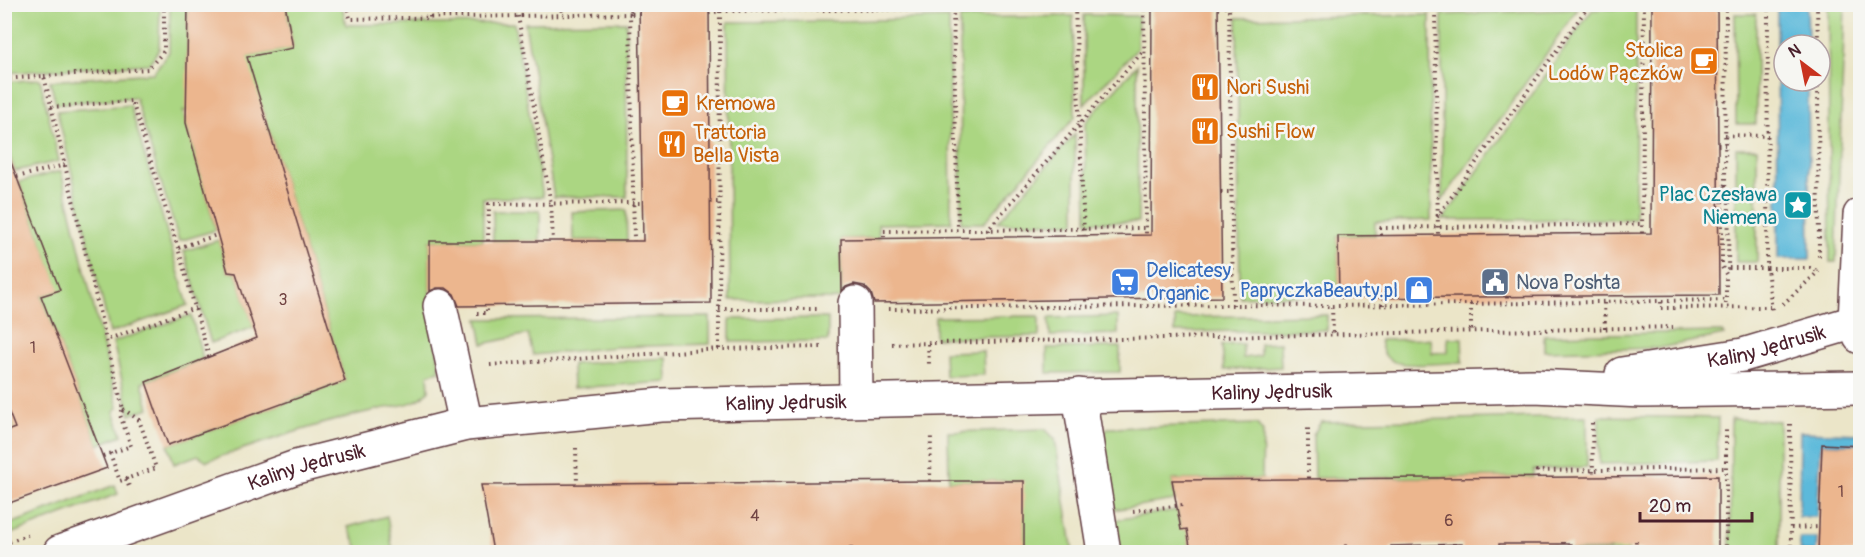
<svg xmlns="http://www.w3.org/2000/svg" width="1865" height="557" font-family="Pangolin,sans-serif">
	<rect width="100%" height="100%" fill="#f6f6f2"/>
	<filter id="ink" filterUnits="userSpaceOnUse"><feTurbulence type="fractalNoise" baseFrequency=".0167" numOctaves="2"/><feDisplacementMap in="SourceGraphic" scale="12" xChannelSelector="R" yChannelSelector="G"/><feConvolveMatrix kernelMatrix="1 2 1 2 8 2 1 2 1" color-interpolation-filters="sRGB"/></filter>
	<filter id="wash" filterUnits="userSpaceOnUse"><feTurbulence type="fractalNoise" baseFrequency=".008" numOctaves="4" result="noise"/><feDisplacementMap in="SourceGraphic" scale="24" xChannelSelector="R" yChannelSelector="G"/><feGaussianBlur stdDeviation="1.35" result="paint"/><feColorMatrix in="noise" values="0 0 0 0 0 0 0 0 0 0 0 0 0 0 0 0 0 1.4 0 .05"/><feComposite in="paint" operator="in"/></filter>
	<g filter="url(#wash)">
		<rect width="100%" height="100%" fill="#ebe5c8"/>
		<path fill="#abd682" stroke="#7a7a56" stroke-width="1.5" d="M5,4L160,5L159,49L149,64L5,73Z
			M170,5H188L187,68L293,48L285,5H342L346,25L514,23L543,197L483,198V241H430V301L440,371L428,374L429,390C419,405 396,406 380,409C321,422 264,442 207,461L198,455L174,464L168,445L345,381L262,107L183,111L216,230L179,241L135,97L56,104L50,81L153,73L169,52Z
			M1828,5H1845L1836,262H1830Z
			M1636,8L1635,219L1443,220L1592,10Z
			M1578,9L1442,201V15Z
			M1735,14H1756V124H1736Z
			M1084,15L1138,16L1137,49L1084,105Z
			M1430,15L1431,220L1375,222V235L1338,236L1339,295L1240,297L1237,18Z
			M1073,16L1075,117L984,223H961L960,18Z
			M949,18L951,222L878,224L879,238L841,239L842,299L730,300L728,22L839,21Z
			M626,22L627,197H554L525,23Z
			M1137,65L1138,222H1087L1085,123Z
			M40,79L59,161L15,171L5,144V82Z
			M130,105L188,305L110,333L57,111Z
			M1075,134V223L998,222Z
			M1736,148H1757V262H1736Z
			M61,171L118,408L114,411L122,435L98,445L41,296L59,290L19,182Z
			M626,210L627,241L573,240L572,212Z
			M493,211H540V241H493Z
			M219,240L228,272L236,273L254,327L211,343L184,251Z
			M191,315L203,359L142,383L149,408L130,415L113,342Z
			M1327,315V330L1175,332V317Z
			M1039,316V336L935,338V317Z
			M1118,316V334L1050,336L1049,318Z
			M710,317V344L616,347L533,355L528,334L483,344L478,319Z
			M828,318V341L730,342V319Z
			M1722,332L1724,335L1659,348L1544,351V335Z
			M1448,338H1462L1463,362C1447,363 1402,368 1390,360C1383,356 1381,348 1380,340L1431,339L1432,353L1448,352Z
			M1280,343L1281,367L1224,370L1222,345L1243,344V358L1260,356V344Z
			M1120,347V372L1047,373V348Z
			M983,351L984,375L945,376L944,352Z
			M667,358L668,382L573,388L572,364Z
			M4,400L15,428L5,432H4Z
			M1587,416V467L1533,470V477L1314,478L1313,435L1321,422Z
			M1599,416L1718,418L1717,461L1599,464Z
			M1731,419L1779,421V552H1730Z
			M1257,424L1263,432L1262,479L1172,480L1175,500L1113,510L1102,444L1107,428Z
			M1045,429L1055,439L1073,552H1024L1023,481H949L948,432Z
			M115,485L118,494L5,536V526Z
			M1184,509L1178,514L1181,529H1187L1191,552H1119L1114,520Z
			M387,516L393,552H360L348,527Z
			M1499,544H1555V552H1462L1499,550Z
			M1628,544V552H1571V550H1609Z"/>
		<path fill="#5cb9da" stroke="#536c82" stroke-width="1.5" d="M1777,5H1807L1808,45H1784V81H1808L1810,259H1778Z
			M1800,432L1860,434V444H1821L1817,517H1799Z
			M1800,538H1817L1816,552H1800Z"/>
		<g id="blocks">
			<path fill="#ecb68e" d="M188,4H285L293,48L247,57L345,381L168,445L146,382L257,338L236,273L228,272L186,123Z
				M639,4H709L711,303L459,306L454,294L446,288H437L430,291V241H643Z
				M1152,4H1218L1222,297L874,303L871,293L864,286L854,284L846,287L842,291L841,239L1151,235Z
				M1652,4H1717L1719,295L1339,298L1338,236L1651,233Z
				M7,152L60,290L41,296L107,468L4,505V432L15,428L4,400V153Z
				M1822,444L1860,446V552H1818Z
				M1718,476V552H1644V549L1571,550V544H1499V550L1462,551V544L1391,546V551L1191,552L1187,529L1181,530L1172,480Z
				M930,481H1024V552H493L481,485Z"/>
		</g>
	</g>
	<g filter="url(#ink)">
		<use href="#blocks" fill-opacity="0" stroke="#623d43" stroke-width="1.5"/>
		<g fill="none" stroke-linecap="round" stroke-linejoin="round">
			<g stroke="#623d43" stroke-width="36">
				<g id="minor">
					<path d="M1860,215L1855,322L1860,337"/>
					<path d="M855,303L856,400"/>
					<path d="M440,306L466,424"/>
					<path id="s1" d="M1622,374L1743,355L1855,322H1860"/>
					<path d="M1079,395L1104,552"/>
					<path id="s2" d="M60,552L296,467L466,424L661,405L1534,386L1642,391L1860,388"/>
				</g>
			</g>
			<path stroke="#623d43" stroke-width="4" stroke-dasharray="1.5 4.5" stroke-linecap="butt" d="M347,4L350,19L630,14L634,241
				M430,4V18
				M561,4L562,15
				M631,4L630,14H640
				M1229,4L1233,305
				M1435,4L1438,235
				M1726,4L1725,184L1722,194V267L1726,274V307
				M1768,4L1767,268H1810L1820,272
				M1817,4L1818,45
				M1075,7L1084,236
				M1218,7L1408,4
				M953,8L958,229
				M709,13L720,11L1144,7L1146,235
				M518,16L551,204L553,241
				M44,76L148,69L164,51V4
				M4,79L44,76L106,340
				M1818,81L1819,257
				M51,107L132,101L178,248
				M1725,135L1768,136
				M1718,145H1725
				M17,177L65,165
				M1725,185L1729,195L1728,270
				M1221,192H1231
				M710,202H719
				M1437,217L1590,4
				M1642,233L1644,4
				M1381,235V228L1642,224
				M884,237V231L1146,228
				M988,237V229L1144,50
				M488,241L489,204L642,203
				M1729,268H1767L1772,311
				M1507,297V303
				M1383,298V305
				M1086,300V306
				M1661,302V308L1770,307
				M1604,303L1605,328
				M1471,304V331
				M1783,304L1819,271
				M1332,306L1726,300
				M719,309H820
				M889,309L1233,305L1332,306L1333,333
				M477,313H487V306
				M892,344L1673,327
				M928,344L929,364
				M719,349L720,4
				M209,357L178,248L217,235
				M490,365L719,349L821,347
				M123,409L139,420L156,468L126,479
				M1592,423L1593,477
				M1790,424L1791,552
				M576,448L577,484
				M110,453L120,481L126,479L130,489
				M103,456L131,446L120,415L123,409L106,340L195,308
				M1308,478V426
				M1538,478L1537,471L1727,468
				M930,481L931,434
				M1133,511L1183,505
				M1791,528L1820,527
				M1636,541V552
				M1563,542V552
				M1454,543V552
				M4,544L29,534
				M851,547V552
				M740,548V552
				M633,552V549
				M1346,552V544
				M1726,552V426"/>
			<use href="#minor" stroke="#fff" stroke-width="33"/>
		</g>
	</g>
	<defs>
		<g id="cafe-square" transform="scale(1.5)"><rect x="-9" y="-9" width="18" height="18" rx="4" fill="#e8710a" stroke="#f6f6f2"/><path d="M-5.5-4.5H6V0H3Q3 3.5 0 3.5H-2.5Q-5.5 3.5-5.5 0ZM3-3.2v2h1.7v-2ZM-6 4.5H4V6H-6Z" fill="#fff"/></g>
		<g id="restaurant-square" transform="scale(1.5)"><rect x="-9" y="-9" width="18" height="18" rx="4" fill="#e8710a" stroke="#f6f6f2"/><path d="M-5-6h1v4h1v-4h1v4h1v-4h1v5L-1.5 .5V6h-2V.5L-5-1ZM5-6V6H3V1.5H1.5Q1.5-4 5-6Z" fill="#fff"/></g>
		<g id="sight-square" transform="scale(1.5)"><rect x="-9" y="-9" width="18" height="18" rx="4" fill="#0f9aa8" stroke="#f6f6f2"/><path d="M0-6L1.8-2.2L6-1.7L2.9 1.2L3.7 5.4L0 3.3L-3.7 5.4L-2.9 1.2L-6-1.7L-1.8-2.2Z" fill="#fff"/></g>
		<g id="supermarket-square" transform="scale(1.5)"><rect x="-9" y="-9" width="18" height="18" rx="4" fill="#3f7fe0" stroke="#f6f6f2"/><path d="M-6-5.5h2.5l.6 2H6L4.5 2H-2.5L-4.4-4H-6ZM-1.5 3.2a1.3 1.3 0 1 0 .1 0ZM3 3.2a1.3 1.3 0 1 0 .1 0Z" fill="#fff"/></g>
		<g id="civic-square" transform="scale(1.5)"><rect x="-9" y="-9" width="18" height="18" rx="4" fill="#5c6f8a" stroke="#f6f6f2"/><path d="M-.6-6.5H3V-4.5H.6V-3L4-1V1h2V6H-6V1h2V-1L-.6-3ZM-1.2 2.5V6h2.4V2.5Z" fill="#fff"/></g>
		<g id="shop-square" transform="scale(1.5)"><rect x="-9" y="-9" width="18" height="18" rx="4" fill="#3f7fe0" stroke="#f6f6f2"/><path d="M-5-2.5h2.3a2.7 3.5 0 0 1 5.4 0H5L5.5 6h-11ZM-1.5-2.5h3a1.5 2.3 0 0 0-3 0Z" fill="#fff"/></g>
	</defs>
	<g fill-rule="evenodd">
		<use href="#cafe-square" x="1704" y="61"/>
		<use href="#restaurant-square" x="1205" y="87"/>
		<use href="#cafe-square" x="675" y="103"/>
		<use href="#restaurant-square" x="1205" y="131"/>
		<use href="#restaurant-square" x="672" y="144"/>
		<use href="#sight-square" x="1798" y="205"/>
		<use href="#supermarket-square" x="1125" y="282"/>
		<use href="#civic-square" x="1495" y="282"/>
		<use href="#shop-square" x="1419" y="290"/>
	</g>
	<g text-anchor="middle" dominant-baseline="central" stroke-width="5" stroke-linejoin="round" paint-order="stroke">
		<g font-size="16" fill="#724544">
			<text x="283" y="300">3</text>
			<text x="33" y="348">1</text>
			<text x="1841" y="492">1</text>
			<text x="755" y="516">4</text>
			<text x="1449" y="521">6</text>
		</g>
		<g font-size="20" fill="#c56008" stroke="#f6f6f2" text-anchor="start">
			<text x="1683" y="50" text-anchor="end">Stolica<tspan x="1683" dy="23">Lodów Pączków</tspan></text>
			<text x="1226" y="87">Nori Sushi</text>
			<text x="696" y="103">Kremowa</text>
			<text x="1226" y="131">Sushi Flow</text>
			<text x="693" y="132">Trattoria<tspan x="693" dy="23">Bella Vista</tspan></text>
		</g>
		<g font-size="20" fill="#0d838f" stroke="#f6f6f2" text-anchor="end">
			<text x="1777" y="194">Plac Czesława<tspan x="1777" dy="23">Niemena</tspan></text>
		</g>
		<g font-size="20" fill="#366cbe" stroke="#f6f6f2" text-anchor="start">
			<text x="1146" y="270">Delicatesy<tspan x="1146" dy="23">Organic</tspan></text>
			<text x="1398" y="290" text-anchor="end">PapryczkaBeauty.pl</text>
		</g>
		<g font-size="20" fill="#4e5e75" stroke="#f6f6f2" text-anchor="start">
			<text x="1516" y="282">Nova Poshta</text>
		</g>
		<g font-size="20" fill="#4a1f2b" stroke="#f6f6f2">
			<text stroke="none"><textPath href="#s1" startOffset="147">Kaliny Jędrusik</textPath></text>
			<text stroke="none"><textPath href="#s2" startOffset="1233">Kaliny Jędrusik</textPath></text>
			<text stroke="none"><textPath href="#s2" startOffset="747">Kaliny Jędrusik</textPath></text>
			<text stroke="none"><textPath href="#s2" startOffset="261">Kaliny Jędrusik</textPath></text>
		</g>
	</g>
	<rect width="1865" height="557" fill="none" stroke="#f6f6f2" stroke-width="24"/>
	<g transform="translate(1802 63) rotate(328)"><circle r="28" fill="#f6f6f2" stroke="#b1a0a2" stroke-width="1.5"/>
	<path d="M0-4.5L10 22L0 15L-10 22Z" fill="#c8321e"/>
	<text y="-9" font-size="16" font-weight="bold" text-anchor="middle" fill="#4a1f2b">N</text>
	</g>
	<path d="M1640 512v9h112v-9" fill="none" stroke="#4a1f2b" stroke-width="3"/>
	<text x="1649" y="512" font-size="18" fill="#4a1f2b" stroke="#f6f6f2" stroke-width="4.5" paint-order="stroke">20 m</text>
</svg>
